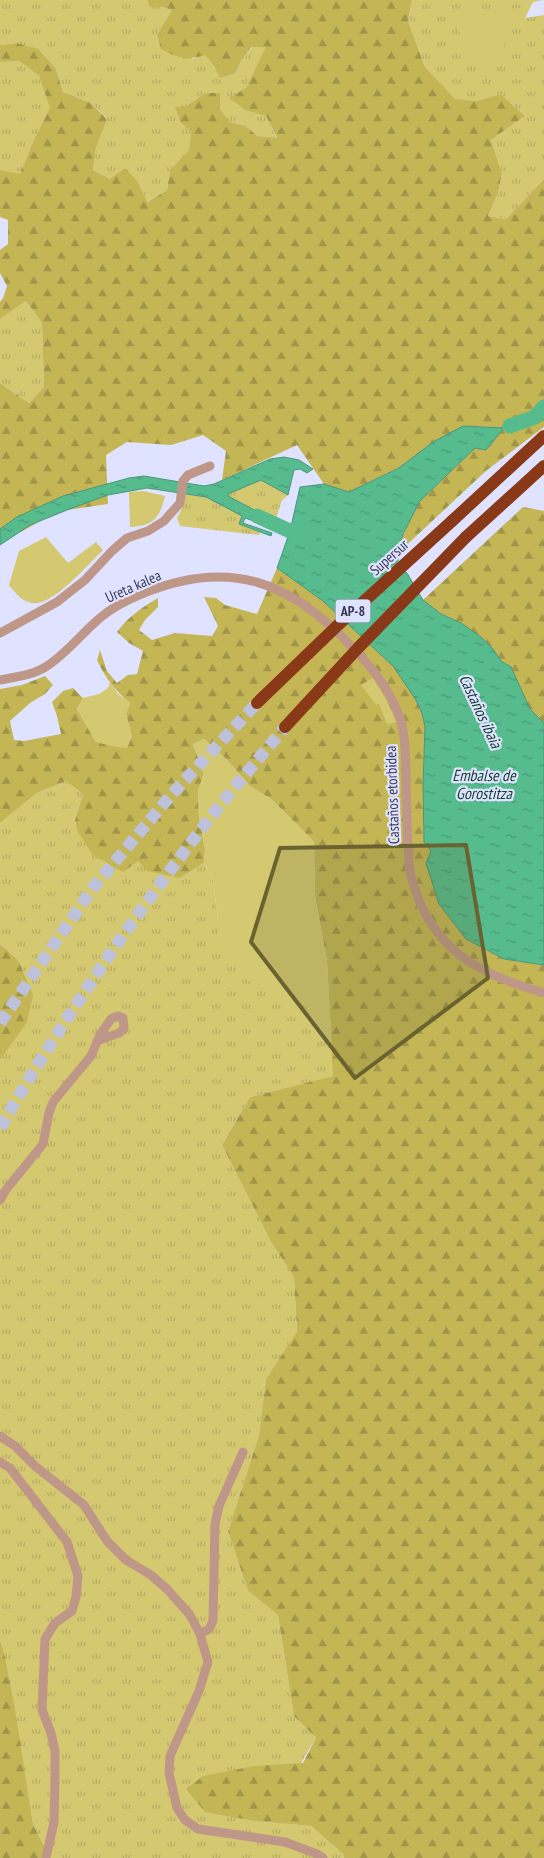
<svg xmlns="http://www.w3.org/2000/svg" width="544" height="1858" font-family="'PT Sans Narrow',sans-serif">
	<defs>
		<pattern id="grass-tufts" width="24" height="20" patternUnits="userSpaceOnUse" patternTransform="scale(1.25)"><rect width="24" height="20" fill="#d4c871"/><path d="M3 7l-1-3M5 7V3M7 7l1-3M15 17l-1-3M17 17v-4M19 17l1-3" fill="none" stroke="#b7ac64"/></pattern>
		<pattern id="forest-firs" width="22" height="20" patternUnits="userSpaceOnUse" patternTransform="scale(1.25)"><rect width="22" height="20" fill="#c4b655"/><path d="M5 1l3.5 6h-7zM16 11l3.5 6h-7z" fill="#a09549"/></pattern>
		<pattern id="water-ripples" width="26" height="14" patternUnits="userSpaceOnUse" patternTransform="scale(1.25)"><rect width="26" height="14" fill="#56bc8d"/><path d="M2 4q2-2 4 0t4 0M15 11q2-2 4 0t4 0" fill="none" stroke="#489a76"/></pattern>
	</defs>
	<rect width="100%" height="100%" fill="#e0e3ff"/>
	<path fill="url(#grass-tufts)" d="M0,0H147L149,7H162L172,10L157,34L193,59L205,54L215,67L235,73L241,61L253,47H267L246,88L247,111L266,116L277,139L257,136L246,126L230,122L220,109V93H205L188,105L175,107L180,122L191,132L189,151L170,170L167,190L146,202L138,182L110,179L93,170L96,148L107,118L91,103L63,92L56,69L16,43L0,45Z
		M412,0H543L533,2L525,18L544,15V179L506,219L488,216L498,193L502,173L491,140L525,116L501,94L476,101L455,100L425,67L408,21Z
		M19,61L39,76L51,108L33,142L20,175L0,170V62Z
		M26,301L42,323L44,387L29,403L0,383V319Z
		M258,480L264,481L288,495L282,500L275,521L228,496V494Z
		M185,494L205,497L242,516L239,524L260,532L259,535L180,526L177,518L184,504Z
		M66,781L83,794L75,820L77,831L138,861L180,878L204,863L213,879L218,921L219,947L280,1000H302L332,1045L334,1076L250,1097L222,1145L271,1242L294,1277L297,1333L266,1379L259,1435L228,1531L248,1591L278,1615L294,1716L316,1738L301,1763L255,1821L311,1826L343,1854L344,1858H50L33,1824L4,1652L0,1640V1060L2,1057L18,960L0,944V823L37,793Z"/>
	<path fill="url(#forest-firs)" d="M147,0H412L408,21L425,67L455,99L476,101L501,94L525,116L491,140L502,173L498,193L488,216L506,219L544,179V427L487,470L398,553L403,534L420,501L475,448L491,427L463,426L433,442L399,468L349,492L324,484L297,445L222,480L226,451L203,435L171,445L127,442L106,455L108,504L67,510L44,519L21,532L0,534V383L29,403L44,387L42,323L26,301L0,319V302L3,298L7,286L0,273V250L8,244V220L0,217V170L20,174L33,142L50,108L39,76L19,61L0,62V45L16,43L38,49L56,69L63,92L91,103L107,119L96,148L93,170L110,179L125,168L138,182L147,202L167,190L170,170L189,150L191,132L180,122L175,107L188,105L205,93H220V109L230,122L246,126L257,136L277,138L266,116L247,111L229,98L246,88L266,47H252L241,61L235,73L220,78L215,67L205,55C186,61 179,58 161,49L157,34L172,10L162,7H149Z
		M523,507L544,511V723L530,710L511,667L501,661L493,649L461,623L441,614L423,600Z
		M277,568L323,601L393,666L416,700L422,713L425,727L423,784L424,842L431,851L439,904L466,939L504,959L544,965V1858H344L343,1854L311,1826L255,1821L205,1812L186,1789L203,1776L254,1766L303,1763L316,1738L294,1716L278,1615L248,1591L228,1531L259,1435L266,1379L297,1332L294,1277L271,1242L222,1145L250,1097L333,1076L327,961L315,897L314,842L271,799L251,787L226,759L204,739L193,744L204,773L198,791L199,816L205,849L204,863L180,878L147,871L138,861L123,872L93,855L77,831L75,820L83,794L66,781L37,793L0,823V689L22,685L45,676L53,685L45,694L30,703L10,721L14,740L24,741L61,734L57,716L52,702L63,691L73,688L83,698L77,709L96,742L132,737L126,714L130,703C115,691 105,677 97,660L100,650L107,671L117,683L128,675L137,674L143,651L129,643L117,632C127,618 142,607 158,598V607L145,620L139,630L152,640L175,633L212,636L218,626L204,597L216,598L225,605L257,614Z
		M0,944L18,960L33,995L27,1022L0,1060Z
		M0,1640L4,1652L14,1704L33,1824L50,1858H0Z"/>
	<path fill="#d4c871" d="M521,8L500,54L486,72L462,39L454,19L494,10Z
		M143,491L165,496C160,518 153,526 130,527L129,492Z
		M46,537L68,563L96,542L103,550C88,564 57,601 37,603C25,605 16,594 9,585L19,551Z
		M373,678L388,703L396,722L387,724L379,704L376,705L361,685Z
		M110,682L118,694L130,703L126,714L132,737L127,748L111,746L96,742L77,709L83,698L99,694L108,688Z
		M204,739L226,759L251,787L271,799L314,842L315,897L327,961L332,1045L302,1000H280L253,985L218,947V921L213,879L204,863L205,849L199,816L198,791L204,773L193,744Z"/>
	<path fill="url(#water-ripples)" stroke="#4c947b" d="M463,426L504,428L486,450L475,448L420,501L403,534L398,553V567L407,573L423,600L441,614L461,623L481,637L493,649L501,661L511,667L530,709L544,723V965L504,959L466,939L439,904L426,863L431,851L424,842L423,784L425,727L422,713L416,700L393,666L323,601L277,568L290,531L300,487L324,484L349,492L399,468L433,442Z
		M284,457L299,460L313,469L307,473L300,469L294,470L288,495L261,480L228,494V496L275,521L273,528L245,518L243,523L272,533L271,536L239,524L242,516L206,497L147,488L108,495L67,510L30,525L0,545V529L17,517L63,496L129,478L144,476L204,486L214,484L270,459Z"/>
	<g fill="none" stroke-linecap="round" stroke-linejoin="round">
		<path stroke="#56bc8d" stroke-width="15" d="M510,426L535,417L544,407
			M257,516L290,531L309,537"/>
		<path stroke="#bec1dc" stroke-width="12" stroke-dasharray="12 6" stroke-linecap="butt" d="M0,1023L92,889L171,795L257,703
			M0,1128C60,1024 129,923 203,827C229,793 257,761 285,727"/>
		<path stroke="#bf9788" stroke-width="9" d="M0,633L57,602L85,580L112,551L127,538L148,531L164,521L180,503L183,481L188,475L210,466
			M0,680C15,677 34,675 47,666C67,653 82,633 100,618C111,608 125,601 139,595C228,557 290,580 354,649C375,671 394,695 402,725C406,743 406,763 406,781C407,812 407,842 410,872C428,947 474,973 544,993
			M0,1200L5,1191L43,1144L49,1113L53,1102L91,1056L100,1035L111,1019L118,1016L123,1018L124,1029L119,1033L97,1041
			M0,1436L15,1446L35,1466L84,1505L107,1541L126,1560L151,1575L167,1589L190,1615L200,1634L208,1662L199,1691L170,1756L169,1773L177,1808L185,1820L198,1829L285,1842L317,1854L323,1858
			M0,1462L10,1468L67,1542L78,1576L76,1597L72,1611L55,1623L45,1639L42,1710L51,1733L55,1751V1776L54,1822L46,1858
			M200,1634L209,1629L213,1621L215,1524L219,1506L243,1452"/>
		<path stroke="#893917" stroke-width="12" d="M452,521L544,436
			M466,537L544,466"/>
		<path stroke="#893917" stroke-width="12" d="M257,703L338,625L452,521
			M285,727L358,648L466,537"/>
	</g>
	<path fill="#6a6330" fill-opacity="0.2" stroke="#6a6330" stroke-width="4" stroke-linejoin="round" d="M466,845L488,978L355,1078L251,942L280,848Z"/>
	<g text-anchor="middle" dominant-baseline="central" stroke-width="4.5" stroke-linejoin="round" paint-order="stroke">
		<rect fill="#e0e3ff" stroke="#696b86" stroke-width="1" x="335.5" y="599.5" width="35" height="23" rx="4"/>
		<g font-size="14" font-weight="bold" fill="#363752">
			<text x="353" y="611">AP-8</text>
		</g>
		<g font-size="15" fill="#363752" stroke="#e0e3ff">
			<text transform="translate(389 557) rotate(-42)">Supersur</text>
			<text transform="translate(133 586) rotate(-24)">Ureta kalea</text>
			<text transform="translate(392 795) rotate(-92)">Castaños etorbidea</text>
		</g>
		<g font-size="16" font-style="italic" fill="#133f2c" stroke="#e0e3ff">
			<text transform="translate(481 711) rotate(65)">Castaños ibaia</text>
			<text x="484" y="775">Embalse de<tspan x="484" dy="18">Gorostitza</tspan></text>
		</g>
	</g>
</svg>
